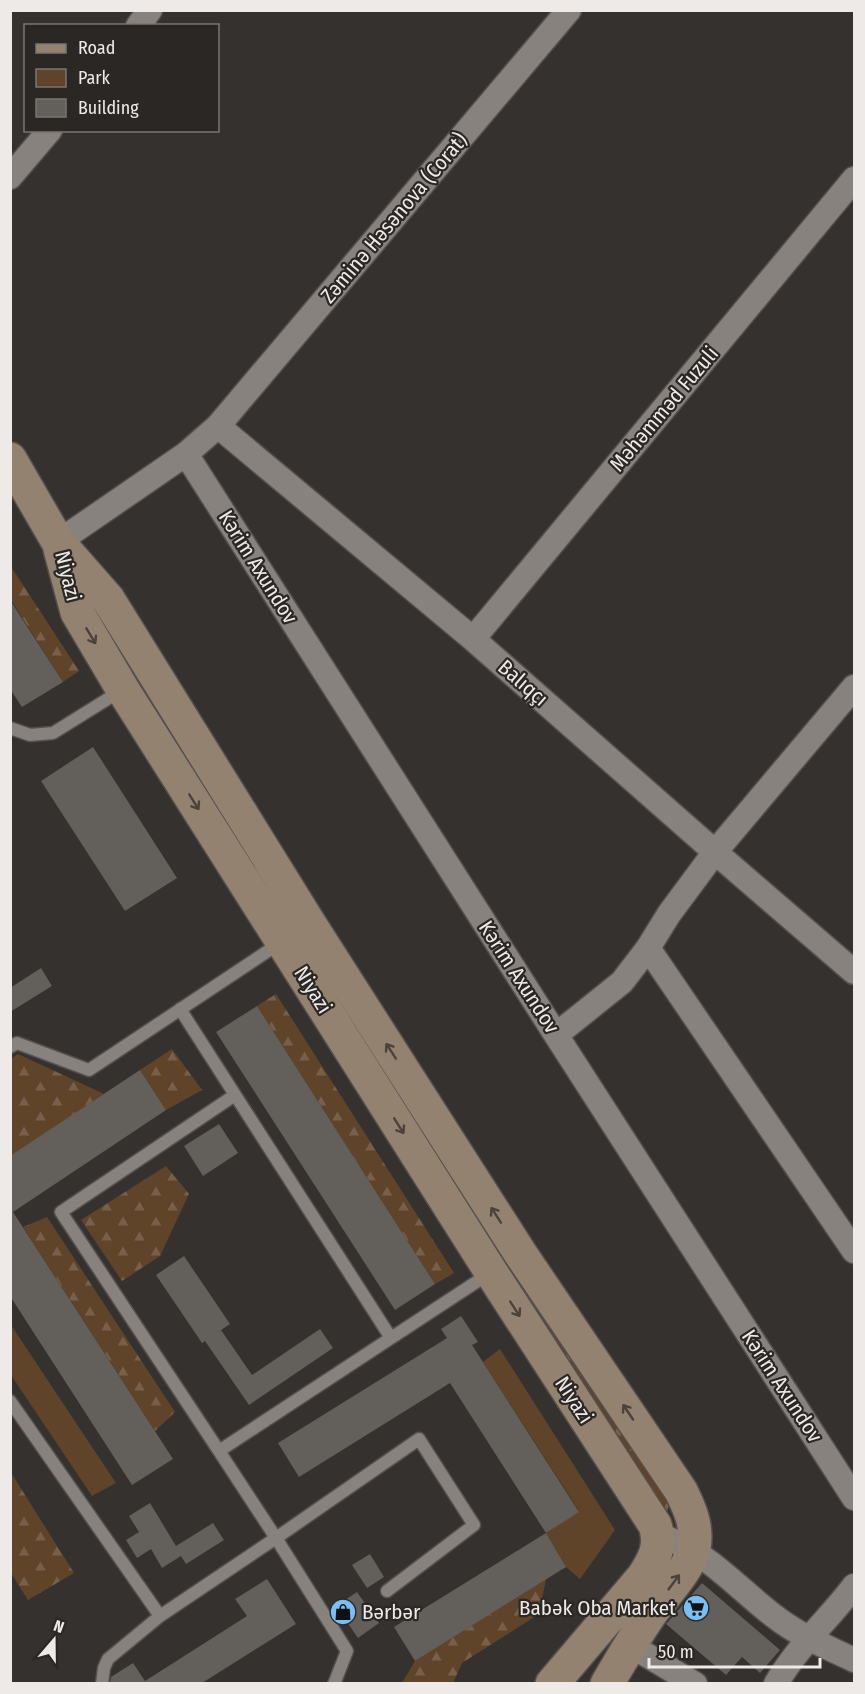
<svg xmlns="http://www.w3.org/2000/svg" width="865" height="1694" font-family="'Fira Sans Condensed',sans-serif">
	<defs>
		<pattern id="forest-firs" width="22" height="20" patternUnits="userSpaceOnUse" patternTransform="scale(1.5)"><rect width="22" height="20" fill="#60442a"/><path d="M5 1l3.5 6h-7zM16 11l3.5 6h-7z" fill="#775f49"/></pattern>
	</defs>
	<rect width="100%" height="100%" fill="#35312e"/>
	<path fill="#60442a" d="M10,1325H11L116,1483L92,1496L11,1375Z
		M500,1349L615,1530L580,1579L566,1567L546,1533L579,1511L483,1362Z"/>
	<path fill="url(#forest-firs)" d="M10,565L79,671L63,682L11,600Z
		M276,994L454,1273L435,1284L257,1006Z
		M172,1049L202,1090L166,1110L140,1070Z
		M18,1054L104,1094L11,1156V1059Z
		M166,1166L189,1194L160,1256L122,1281L81,1220Z
		M47,1217L175,1412L155,1431L23,1227Z
		M527,1282L669,1505L665,1519L516,1290Z
		M10,1471L74,1573L28,1600L11,1573Z
		M546,1579L539,1614L462,1663L453,1683H402L415,1661Z"/>
	<path fill="#635f5b" d="M10,600L63,682L22,707L10,689Z
		M93,747L177,878L125,911L41,781Z
		M41,968L52,986L10,1012V988Z
		M257,1006L435,1284L395,1310L216,1032Z
		M140,1070L166,1110L13,1212L173,1459L132,1485L10,1296V1156Z
		M219,1124L238,1153L203,1176L184,1146Z
		M184,1256L230,1324L221,1330L252,1375L320,1329L333,1348L249,1405L205,1341L202,1343L156,1275Z
		M461,1316L478,1342L472,1345L579,1512L546,1533L450,1383L299,1477L278,1443L447,1338L441,1329Z
		M150,1503L176,1546L213,1523L224,1540L186,1564L181,1556L162,1568L151,1549L137,1558L126,1540L139,1532L129,1516Z
		M546,1533L566,1567L415,1661L394,1627Z
		M370,1554L384,1577L367,1588L352,1565Z
		M267,1579L296,1624L202,1683H110L111,1677L133,1663L145,1681L247,1616L235,1599Z
		M702,1583L780,1650L760,1673L742,1657L726,1675L666,1624Z
		M357,1592L379,1623L358,1638L336,1606Z"/>
	<g fill="none" stroke-linecap="round" stroke-linejoin="round">
		<g stroke="#534f4d" stroke-width="15">
			<path id="service" d="M10,728L30,735L53,733L122,690
				M180,1009L391,1338L490,1273
				M10,1047L17,1043L89,1070L280,943
				M235,1095L61,1212L219,1451L391,1338
				M10,1401L160,1616L108,1659L104,1668L102,1684
				M160,1616L276,1538L219,1451
				M334,1684L347,1651L276,1538L419,1439L474,1525L387,1591"/>
		</g>
		<g stroke="#534f4d" stroke-width="27">
			<path id="minor" d="M138,26L150,10
				M10,177L50,130
				M218,426L569,10
				M186,454L556,1035L854,1498
				M58,542L186,454L218,426L473,639L715,852L854,972
				M473,639L854,179
				M648,948L854,1251
				M556,1035L622,982L648,948L669,914L715,852L854,687
				M658,1535C705,1549 736,1587 774,1616C798,1635 827,1647 854,1660
				M630,1645L695,1684
				M776,1684C797,1647 829,1619 854,1586"/>
		</g>
		<g stroke="#534f4d" stroke-width="36">
			<path id="secondary" d="M10,459L58,542L108,599L309,923L520,1253L681,1491C690,1509 698,1527 694,1548C689,1570 664,1595 651,1613C635,1636 621,1660 607,1684
				M60,549L77,612L123,690L491,1272L655,1525C662,1546 654,1560 643,1577L552,1684"/>
		</g>
		<use href="#service" stroke="#87827e" stroke-width="12"/>
		<use href="#minor" stroke="#87827e" stroke-width="24"/>
		<use href="#secondary" stroke="#948270" stroke-width="33"/>
	</g>
	<defs><path id="oneway-shaft" d="M-6 0H5M1.5-3L5.5 0L1.5 3" fill="none" stroke-width="1.6" stroke-linecap="round" stroke-linejoin="round" transform="scale(1.5)"/></defs>
	<g stroke="#4a423b">
		<use href="#oneway-shaft" transform="translate(91 636) rotate(59)"/>
		<use href="#oneway-shaft" transform="translate(194 802) rotate(58)"/>
		<use href="#oneway-shaft" transform="translate(391 1051) rotate(-123)"/>
		<use href="#oneway-shaft" transform="translate(399 1126) rotate(58)"/>
		<use href="#oneway-shaft" transform="translate(496 1215) rotate(-123)"/>
		<use href="#oneway-shaft" transform="translate(515 1309) rotate(57)"/>
		<use href="#oneway-shaft" transform="translate(628 1412) rotate(-124)"/>
		<use href="#oneway-shaft" transform="translate(674 1582) rotate(-53)"/>
	</g>
	<defs>
		<g id="supermarket-disc" transform="scale(1.35)"><circle r="9.5" fill="#78bff7" stroke="#2b2724"/><path d="M-6-5.5h2.5l.6 2H6L4.5 2H-2.5L-4.4-4H-6ZM-1.5 3.2a1.3 1.3 0 1 0 .1 0ZM3 3.2a1.3 1.3 0 1 0 .1 0Z" fill="#111"/></g>
		<g id="shop-disc" transform="scale(1.35)"><circle r="9.5" fill="#78bff7" stroke="#2b2724"/><path d="M-5-2.5h2.3a2.7 3.5 0 0 1 5.4 0H5L5.5 6h-11ZM-1.5-2.5h3a1.5 2.3 0 0 0-3 0Z" fill="#111"/></g>
	</defs>
	<g fill-rule="evenodd">
		<use href="#supermarket-disc" x="696" y="1608"/>
		<use href="#shop-disc" x="343" y="1612"/>
	</g>
	<g text-anchor="middle" dominant-baseline="central" stroke-width="4.5" stroke-linejoin="round" paint-order="stroke">
		<g font-size="21" fill="#edeae8" stroke="#2b2724">
			<text transform="translate(394 218) rotate(-50)">Zəminə Həsənova (Corat)</text>
			<text transform="translate(664 409) rotate(-50)">Məhəmməd Fuzuli</text>
			<text transform="translate(258 567) rotate(58)">Kərim Axundov</text>
			<text transform="translate(68 576) rotate(76)">Niyazi</text>
			<text transform="translate(523 683) rotate(41)">Balıqçı</text>
			<text transform="translate(519 977) rotate(57)">Kərim Axundov</text>
			<text transform="translate(313 990) rotate(58)">Niyazi</text>
			<text transform="translate(782 1386) rotate(57)">Kərim Axundov</text>
			<text transform="translate(574 1400) rotate(57)">Niyazi</text>
		</g>
		<g font-size="21" fill="#edeae8" stroke="#2b2724" text-anchor="end">
			<text x="676" y="1608">Babək Oba Market</text>
			<text x="362" y="1612" text-anchor="start">Bərbər</text>
		</g>
	</g>
	<rect width="865" height="1694" fill="none" stroke="#edeae8" stroke-width="24"/>
	<rect x="24" y="24" width="195" height="108" fill="#2b2724" stroke="#797572" stroke-width="1.5"/>
	<rect x="36" y="44" width="30" height="9" fill="#948270" stroke="#797572" stroke-width="1.5"/>
	<text x="78" y="54" font-size="18" fill="#edeae8">Road</text>
	<rect x="36" y="69" width="30" height="18" fill="#60442a" stroke="#797572" stroke-width="1.5"/>
	<text x="78" y="84" font-size="18" fill="#edeae8">Park</text>
	<rect x="36" y="99" width="30" height="18" fill="#635f5b" stroke="#797572" stroke-width="1.5"/>
	<text x="78" y="114" font-size="18" fill="#edeae8">Building</text>
	<g transform="translate(54 1640) rotate(20)" stroke="#2b2724" stroke-width="4.5" paint-order="stroke">
	<path d="M0-4.5L10 22L0 15L-10 22Z" fill="#edeae8"/>
	<text y="-9" font-size="16" font-weight="bold" text-anchor="middle" fill="#edeae8">N</text>
	</g>
	<path d="M649 1658v9h171v-9" fill="none" stroke="#edeae8" stroke-width="3"/>
	<text x="658" y="1658" font-size="18" fill="#edeae8" stroke="#2b2724" stroke-width="4.5" paint-order="stroke">50 m</text>
</svg>
